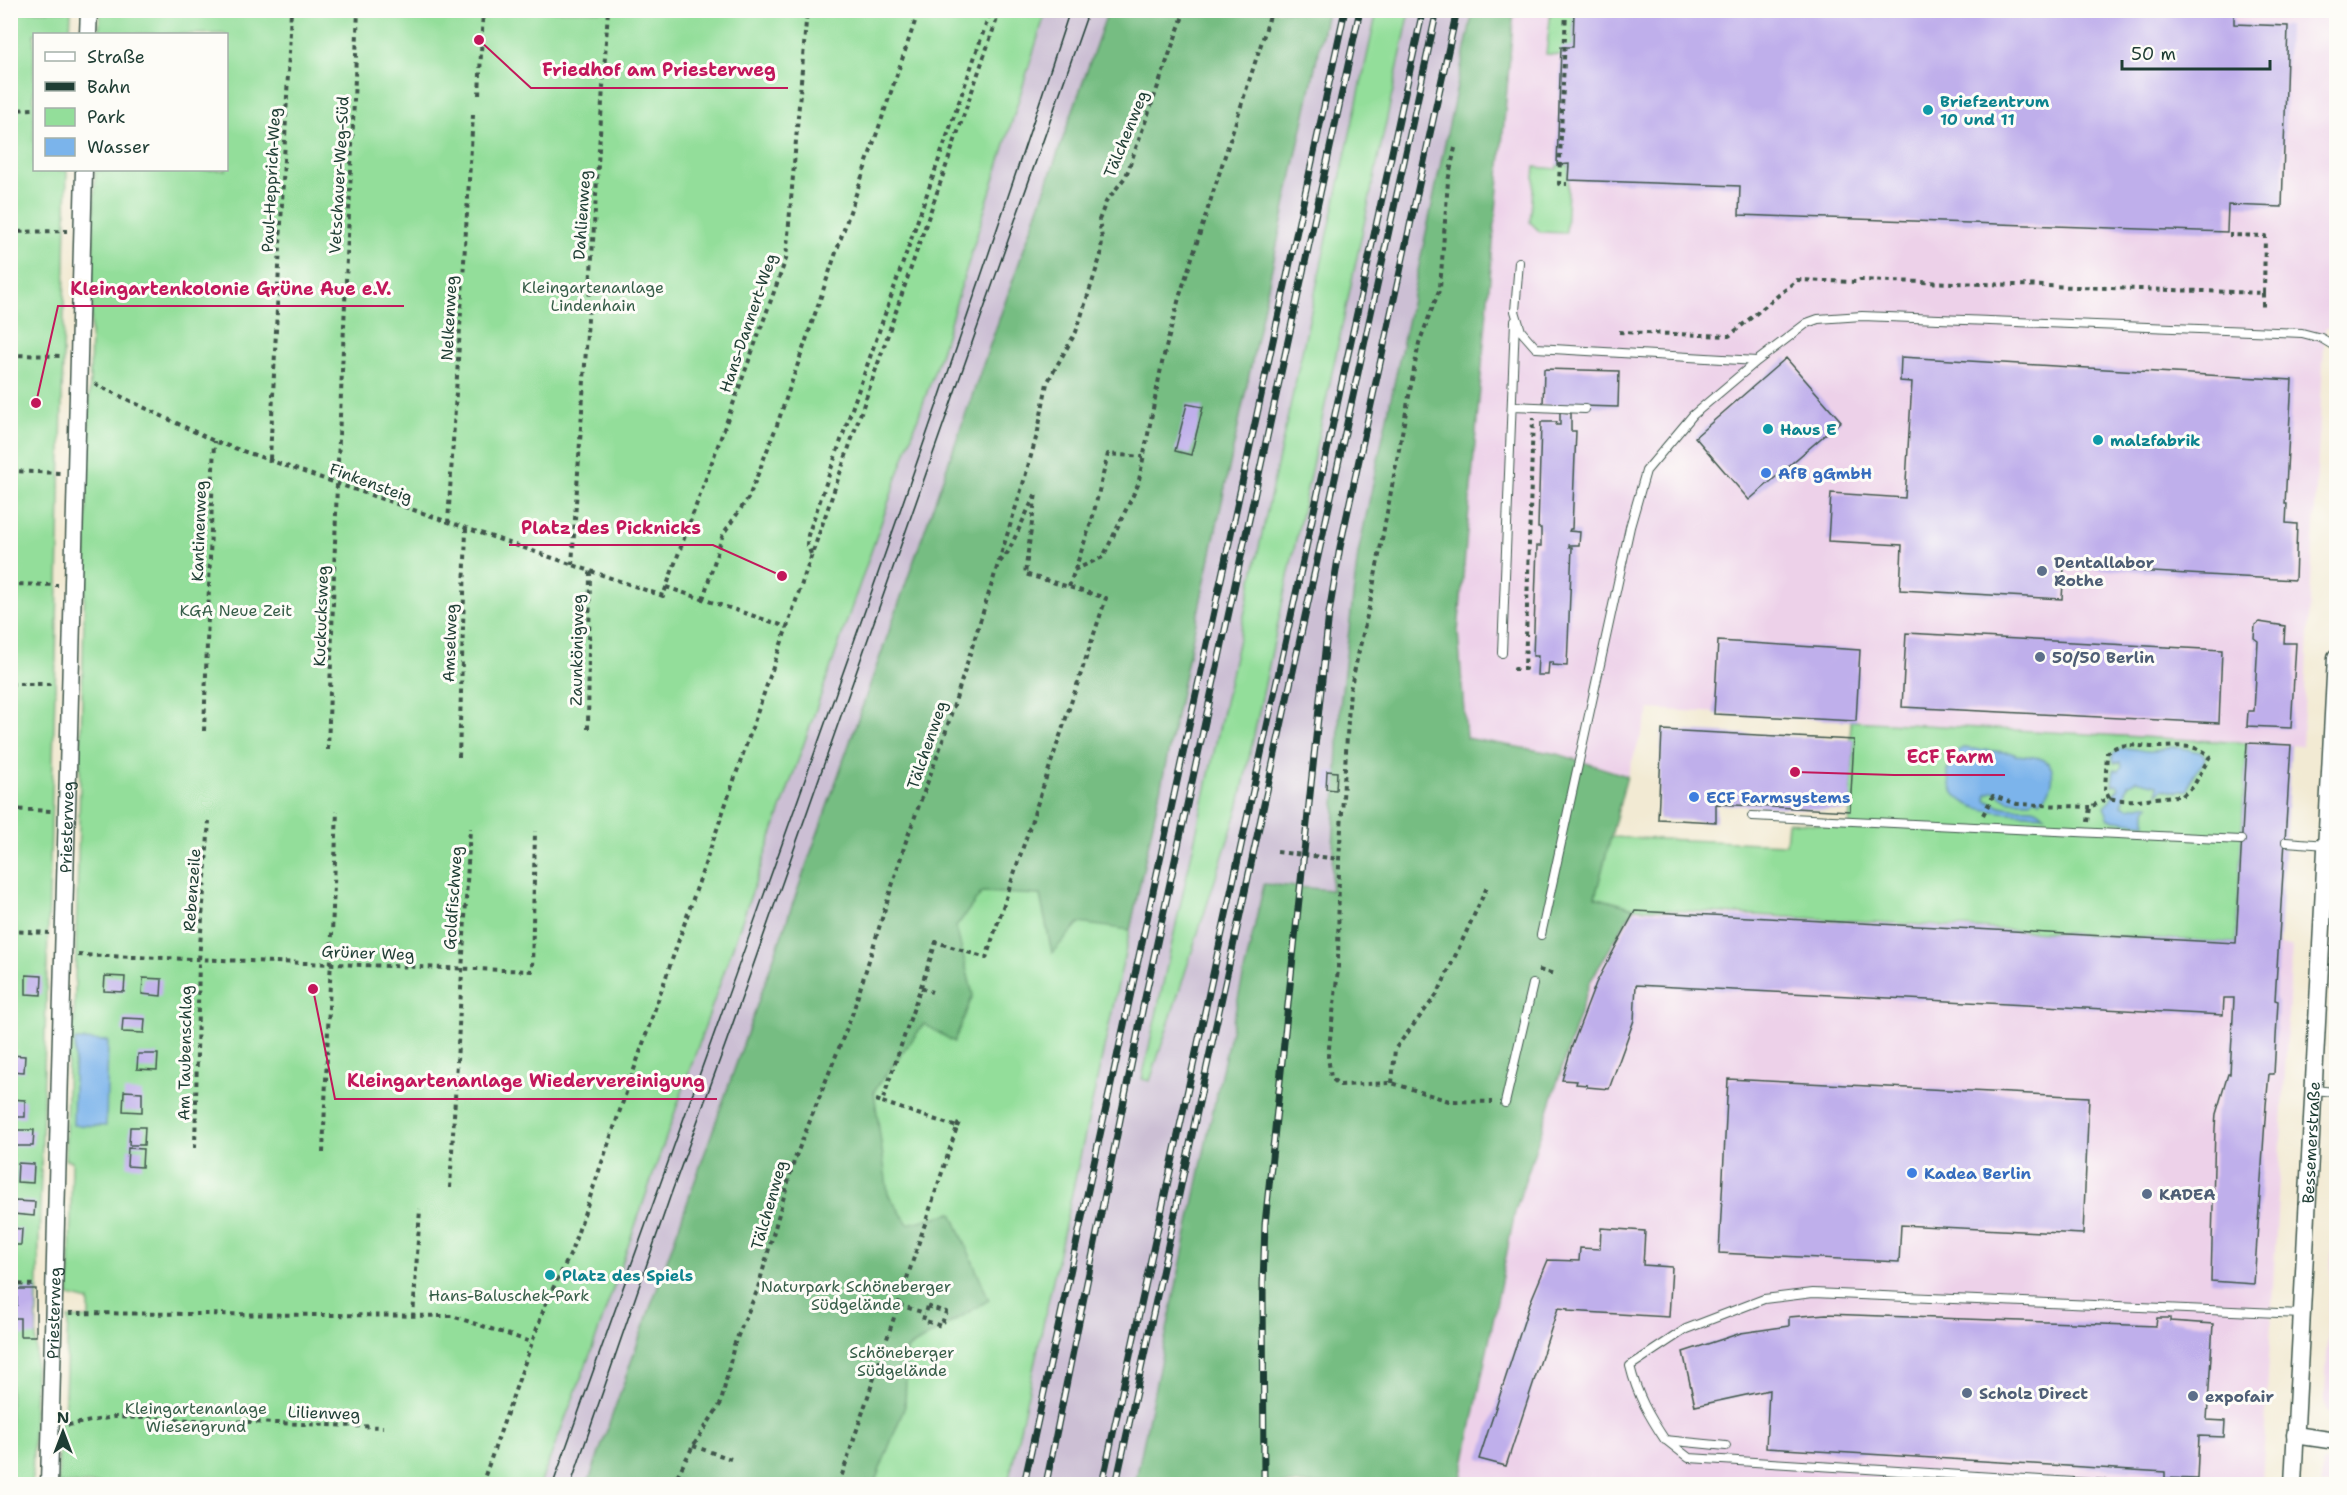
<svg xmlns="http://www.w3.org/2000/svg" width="2347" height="1495" font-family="'Shantell Sans',sans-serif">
	<rect width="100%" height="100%" fill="#fdfcf7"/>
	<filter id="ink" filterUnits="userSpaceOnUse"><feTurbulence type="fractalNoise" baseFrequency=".0167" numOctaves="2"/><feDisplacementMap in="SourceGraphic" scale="12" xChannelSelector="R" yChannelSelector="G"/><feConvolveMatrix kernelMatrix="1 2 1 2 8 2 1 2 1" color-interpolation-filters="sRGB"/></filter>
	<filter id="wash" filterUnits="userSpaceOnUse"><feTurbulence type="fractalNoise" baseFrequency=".008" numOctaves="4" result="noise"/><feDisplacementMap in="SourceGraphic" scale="24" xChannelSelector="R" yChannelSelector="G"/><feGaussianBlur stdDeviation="1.35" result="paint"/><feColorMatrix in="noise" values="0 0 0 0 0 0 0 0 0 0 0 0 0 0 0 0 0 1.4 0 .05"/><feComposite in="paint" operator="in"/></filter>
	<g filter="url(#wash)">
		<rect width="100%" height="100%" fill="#f2ead3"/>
		<path fill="#edd1e9" d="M1514,11H2336V327L2325,328L2302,746L1650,709L1627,776L1558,754L1466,738L1458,632Z
			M1634,908L2292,946L2262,1484H1460L1515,1212L1590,982Z
			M2336,1146V1419L2326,1412L2325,1399Z
			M2322,1463L2336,1465V1484H2321Z"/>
		<path fill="#ccbfd4" d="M1046,11H1108L588,1484H540L591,1352L940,355Z
			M1327,11H1377L1143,1079L1150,1080L1238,809L1410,11H1473L1358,554L1340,706L1331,890L1264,885L1208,1132L1135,1484H1008L1130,930Z"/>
		<path fill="#93de9a" stroke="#598e67" stroke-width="1.5" d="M10,11H71L70,34H34V170H67L58,587L32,1484H10Z
			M100,11H1046L940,355L591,1352L540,1484H58L59,1422L64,1420L68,1318H89V1301L69,1296L72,1161L65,1160L69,1023H74L95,170H226V34H99Z
			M1108,11H1327L1130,930L1008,1484H588Z
			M1377,11H1410L1238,809L1150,1081L1142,1079Z
			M1551,11H1574L1573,56L1546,54Z
			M1569,164L1566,233L1540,232L1530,222L1535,167L1557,169V165Z
			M1851,721L2247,743L2236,943L1634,908L1595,897L1610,837L1786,844L1788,822L1849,826L1854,740H1850Z"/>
		<path fill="#76bd82" stroke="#4a7d5b" stroke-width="1.5" d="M1108,11H1327L1130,930L1079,923L1052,953L1040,895L982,892L956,927L973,995L954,1042L924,1024L874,1091L888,1194L908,1224L952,1213L989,1300L907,1349L905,1406L874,1484H588Z
			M1473,11H1514L1458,632L1466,738L1558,754L1627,776L1595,897L1634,908L1590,982L1515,1212L1460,1484H1135L1208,1132L1264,884L1331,890L1340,706L1358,554Z"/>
		<path fill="#7bb4eb" stroke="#4d7890" stroke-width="1.5" d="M2172,747C2183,747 2190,751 2201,752L2205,756L2204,762L2193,775L2188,790L2177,792L2163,788L2158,794V785L2136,780L2128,785L2122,805L2128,808L2149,804L2146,811V824L2109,819L2104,807C2111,802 2112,793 2119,788L2117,784L2112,785L2114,770L2119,771L2122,766L2121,762L2114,763L2112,755C2125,741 2138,753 2153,751C2159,751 2166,748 2172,747Z
			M1963,748L2015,753V755C2024,756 2036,756 2044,760C2059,768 2052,794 2040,801L2034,798L2031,801H2009L1994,791L1987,794L1986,800C1995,805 2005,808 2016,808C2028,808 2035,805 2044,815C2015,812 1950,818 1948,775C1948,763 1953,753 1963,748Z
			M75,1040L108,1041L106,1126L73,1125Z"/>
		<g id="blocks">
			<path fill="#bfafeb" d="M1574,10H2234V24L2288,26L2282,207L2228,205L2227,232L1739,215L1740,186L1568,180L1569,164L1557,165L1561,47H1573Z
				M1901,357L2292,380L2285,504H2287L2286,523L2297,524L2295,580L2064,567L2062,599L1900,590L1902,545L1828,541L1831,493L1905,498L1912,382L1900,381Z
				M1786,358L1841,421L1749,500L1695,437Z
				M1544,369L1619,371L1618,407L1543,405Z
				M1187,404L1203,407L1191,455L1175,451Z
				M1560,412L1571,413V431H1576L1572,529H1570L1569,531L1580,532L1579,545H1569V547H1572L1567,666L1552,665L1553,662H1549L1548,675H1537L1538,656H1533L1537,546H1541V528H1538L1541,422H1557L1556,425H1560Z
				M2259,622L2285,626L2284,643H2296L2291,728L2247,726L2248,711H2254L2258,641L2254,638L2255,625Z
				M1906,633L2222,650L2219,723L1902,707Z
				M1718,641L1860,650L1856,721L1714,714Z
				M1662,730L1854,740L1850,811L1716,804V822L1658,819Z
				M2247,743L2291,745L2275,1000L2278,1001L2274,1074H2269L2266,1105L2254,1284L2211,1281L2215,1128L2216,1114L2228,1074H2230L2234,998H2224L2223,1015L1636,985L1634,1020L1609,1089L1587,1087V1085L1576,1084L1577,1081L1562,1080L1572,1046L1596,983L1635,911L2236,943Z
				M1327,771L1337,772L1336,790L1326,789Z
				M26,975L42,976L41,995L26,994Z
				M105,976L125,977L124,992L104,991Z
				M143,978L162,979L161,996L142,994Z
				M123,1018L145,1019L144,1033L122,1032Z
				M138,1054H158L157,1070L137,1069Z
				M10,1055L25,1056L24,1072L10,1071Z
				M1728,1079L2089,1097L2083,1234L1901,1225L1899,1262L1719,1253Z
				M124,1091L142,1092V1112L123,1111Z
				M10,1099L25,1100V1117H10Z
				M130,1127H145L144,1145H129Z
				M12,1130H34L33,1146H12Z
				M128,1148L143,1149L142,1167L127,1166Z
				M18,1163L34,1164L33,1183L17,1182Z
				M14,1201L35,1202L34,1216L13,1214Z
				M10,1228L22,1229L21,1245H10Z
				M1601,1228L1645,1231L1643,1265L1672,1267L1669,1317L1568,1311V1309L1558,1308L1506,1466L1479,1459L1530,1303L1548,1260L1579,1261L1580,1248L1600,1249Z
				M17,1289H36V1336H20V1318H12L13,1305H17Z
				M1826,1314L2156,1326L2157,1318H2170V1321L2213,1324L2207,1420L2225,1421L2224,1437L2199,1436L2197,1479L2165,1478V1472L1766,1448L1769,1390L1695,1406L1683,1352L1741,1333L1789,1326V1317Z"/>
		</g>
	</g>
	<g filter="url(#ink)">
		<use href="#blocks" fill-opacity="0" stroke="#3f574c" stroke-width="1.5"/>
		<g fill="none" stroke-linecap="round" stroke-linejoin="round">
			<g stroke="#3f574c" stroke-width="10">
				<path id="lane" d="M2336,55L2335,106L2336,113
					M1519,262L1515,311L1521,331L1536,348L1757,361L1807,323L1818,319L1862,316L2302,333L2321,338L2336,347
					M1512,406L1585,409
					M1502,653L1515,321
					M1752,816L2241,840
					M2286,842L2327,845
					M1541,935L1630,527L1646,471L1693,415L1757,361
					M2313,1090L2336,1092
					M1505,1103L1533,984
					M1666,1440L1689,1458L2107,1484
					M1726,1446L1665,1440C1649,1416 1637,1395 1630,1366L1686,1329L1764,1299L1813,1293L2302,1314"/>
			</g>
			<g stroke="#3f574c" stroke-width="19">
				<g id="street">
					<path d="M88,34L89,10"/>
					<path d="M2295,1435L2336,1441"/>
					<path id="s1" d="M49,1484L84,170"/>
					<path id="s2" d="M2293,1484L2336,657"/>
				</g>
			</g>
			<path stroke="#3f574c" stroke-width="4" stroke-dasharray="4.5 4.5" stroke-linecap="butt" d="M1566,10L1559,184H1567
				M479,95L483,10
				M10,110L34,109
				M1455,148L1448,181L1440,288L1419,343L1370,603L1350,690L1339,859L1338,970L1328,1056L1331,1078L1340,1085L1392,1083L1449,1101L1492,1102
				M10,232L67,231
				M2263,293V307
				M1619,332L1729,336L1797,280L1857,282L1860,280L2264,293L2265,236L2229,235
				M10,355L64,356
				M95,384L214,441L663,596L786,259L807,10
				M270,459L291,10
				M10,471L61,473
				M448,523L473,115
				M811,554L807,544L808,535L991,10
				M572,565L608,10
				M1074,570L1103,557L1138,485L1162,363L1179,298L1272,10
				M10,584L58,585
				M666,587L787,627
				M1069,587L1092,520L1108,454L1143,457
				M703,599L723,534L749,497L777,425L919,10
				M1515,671V669H1525L1533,418
				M10,684H54
				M588,729L590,571
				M204,731L214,441
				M328,750L337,484L358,10
				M459,757L466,529
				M10,809L51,811
				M1983,815L1993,796L2017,804L2090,807
				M2088,822L2090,807L2109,798L2105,790L2107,753C2120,741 2134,746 2151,747C2172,748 2192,741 2210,756L2193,787L2182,796C2157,796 2133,804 2109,798
				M1277,852L1339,859
				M10,931L49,933
				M78,955L532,971L535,831
				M1539,970L1555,974
				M921,988L932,992
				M1392,1083L1395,1049L1438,993L1488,885
				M876,1100L882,1102
				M957,1127L960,1120
				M195,1148L199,960L209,821
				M323,1153L337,811
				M450,1188L470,828
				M10,1284L37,1285
				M899,1305L925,1313
				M927,1306L946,1312L941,1326L923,1320Z
				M69,1313L452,1316L531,1342
				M413,1317L420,1209
				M68,1425L114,1417L383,1427
				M693,1446L731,1459
				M482,1484L547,1300L570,1255L1000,10
				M673,1484L693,1446L721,1403L734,1345L757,1291L794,1161L852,1015L906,841L943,740L1023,484L1038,431L1047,383L1076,332L1101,255L1102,238L1099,220L1106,202L1126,176L1185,10
				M839,1484L957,1127L882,1102L936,942L986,958L1106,598L1025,574L1036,493L1008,552L1000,562"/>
			<use href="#lane" stroke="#fff" stroke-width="8"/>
			<use href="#street" stroke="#fff" stroke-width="16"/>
			<path stroke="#1f3d34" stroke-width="1.5" d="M553,1484C727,994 908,505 1070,10
				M571,1484L670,1197L727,1040L1089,10"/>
			<g stroke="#1f3d34" stroke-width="7">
				<path id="rail" d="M1024,1484L1345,10
					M1046,1484L1143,1007L1360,10
					M1102,1484L1423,10
					M1116,1484L1437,10
					M1264,1484L1263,1284L1265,1224L1329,613L1340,547L1457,10"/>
			</g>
			<use href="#rail" stroke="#fdfcf7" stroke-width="4.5" stroke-dasharray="14" stroke-linecap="butt"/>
		</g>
	</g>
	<g fill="#0f9aa8" stroke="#fdfcf7" stroke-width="2">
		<circle cx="1928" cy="110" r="6"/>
		<circle cx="1768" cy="429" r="6"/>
		<circle cx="2098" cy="440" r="6"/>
		<circle cx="550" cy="1275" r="6"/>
	</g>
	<g fill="#3f7fe0" stroke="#fdfcf7" stroke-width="2">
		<circle cx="1766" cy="473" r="6"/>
		<circle cx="1694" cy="797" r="6"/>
		<circle cx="1912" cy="1173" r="6"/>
	</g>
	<g fill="#5c6f8a" stroke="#fdfcf7" stroke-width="2">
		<circle cx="2042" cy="571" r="6"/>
		<circle cx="2040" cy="657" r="6"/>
		<circle cx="2147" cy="1194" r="6"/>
		<circle cx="1967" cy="1393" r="6"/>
		<circle cx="2193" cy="1396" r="6"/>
	</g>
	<g text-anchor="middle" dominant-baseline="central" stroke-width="6" stroke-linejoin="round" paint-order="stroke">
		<g font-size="16" font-weight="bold" fill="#0d838f" stroke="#fdfcf7" text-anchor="start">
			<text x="1940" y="101">Briefzentrum<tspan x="1940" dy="18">10 und 11</tspan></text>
			<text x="1780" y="429">Haus E</text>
			<text x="2110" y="440">malzfabrik</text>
			<text x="562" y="1275">Platz des Spiels</text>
		</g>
		<g font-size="16" fill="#1f3d34" stroke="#fdfcf7">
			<text transform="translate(1126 134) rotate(-68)">Tälchenweg</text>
			<text transform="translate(339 175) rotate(-87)">Vetschauer-Weg-Süd</text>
			<text transform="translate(271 180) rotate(-87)">Paul-Hepprich-Weg</text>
			<text transform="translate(582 215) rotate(-86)">Dahlienweg</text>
			<text transform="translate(449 318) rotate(-87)">Nelkenweg</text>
			<text transform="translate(748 323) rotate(-71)">Hans-Dannert-Weg</text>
			<text transform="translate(371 483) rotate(20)">Finkensteig</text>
			<text transform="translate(199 531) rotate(-88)">Kantinenweg</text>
			<text transform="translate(321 616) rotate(-88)">Kuckucksweg</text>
			<text transform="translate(450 643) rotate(-88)">Amselweg</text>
			<text transform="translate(577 650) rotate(-89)">Zaunkönigweg</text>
			<text transform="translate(927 745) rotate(-71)">Tälchenweg</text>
			<text stroke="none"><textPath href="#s1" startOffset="657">Priesterweg</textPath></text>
			<text transform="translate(192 890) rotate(-86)">Rebenzeile</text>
			<text transform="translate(453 898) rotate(-86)">Goldfischweg</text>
			<text transform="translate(368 953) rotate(2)">Grüner Weg</text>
			<text transform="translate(185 1053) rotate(-89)">Am Taubenschlag</text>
			<text stroke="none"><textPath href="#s2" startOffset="342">Bessemerstraße</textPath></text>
			<text transform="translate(769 1205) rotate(-74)">Tälchenweg</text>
			<text stroke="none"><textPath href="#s1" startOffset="171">Priesterweg</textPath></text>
			<text transform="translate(324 1413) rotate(2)">Lilienweg</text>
		</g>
		<g font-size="16" fill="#365d48" stroke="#fdfcf7">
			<text x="593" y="287">Kleingartenanlage<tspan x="593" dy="18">Lindenhain</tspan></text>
			<text x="236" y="610">KGA Neue Zeit</text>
			<text x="856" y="1286">Naturpark Schöneberger<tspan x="856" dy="18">Südgelände</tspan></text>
			<text x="509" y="1295">Hans-Baluschek-Park</text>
			<text x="902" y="1352">Schöneberger<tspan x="902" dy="18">Südgelände</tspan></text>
			<text x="196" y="1408">Kleingartenanlage<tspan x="196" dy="18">Wiesengrund</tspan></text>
		</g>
		<g font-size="16" font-weight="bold" fill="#366cbe" stroke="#fdfcf7" text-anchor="start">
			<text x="1778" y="473">AfB gGmbH</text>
			<text x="1706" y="797">ECF Farmsystems</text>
			<text x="1924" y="1173">Kadea Berlin</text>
		</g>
		<g font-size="16" font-weight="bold" fill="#4e5e75" stroke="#fdfcf7" text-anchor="start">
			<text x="2054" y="562">Dentallabor<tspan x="2054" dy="18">Rothe</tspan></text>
			<text x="2052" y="657">50/50 Berlin</text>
			<text x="2159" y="1194">KADEA</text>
			<text x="1979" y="1393">Scholz Direct</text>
			<text x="2205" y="1396">expofair</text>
		</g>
	</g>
	<path fill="none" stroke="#c2185b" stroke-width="2" d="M479 40L531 88H788M36 403L58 306H404M782 576L713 545H509M1795 772L1894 775H2005M313 989L335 1099H717"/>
	<g fill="#c2185b" stroke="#fdfcf7" stroke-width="2">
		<circle cx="479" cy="40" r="6"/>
		<circle cx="36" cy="403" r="6"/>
		<circle cx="782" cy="576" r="6"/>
		<circle cx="1795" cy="772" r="6"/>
		<circle cx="313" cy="989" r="6"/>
	</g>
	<g font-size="18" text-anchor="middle" font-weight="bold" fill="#c2185b" stroke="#fdfcf7" stroke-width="6" stroke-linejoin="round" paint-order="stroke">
		<text x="659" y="76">Friedhof am Priesterweg</text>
		<text x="231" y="295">Kleingartenkolonie Grüne Aue e.V.</text>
		<text x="611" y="534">Platz des Picknicks</text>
		<text x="1950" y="763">ECF Farm</text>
		<text x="526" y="1087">Kleingartenanlage Wiedervereinigung</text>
	</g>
	<rect width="2347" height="1495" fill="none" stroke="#fdfcf7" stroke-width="36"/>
	<rect x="33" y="33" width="195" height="138" fill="#fdfcf7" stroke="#a4b0a9" stroke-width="1.5"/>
	<rect x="45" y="52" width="30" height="9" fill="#ffffff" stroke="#a4b0a9" stroke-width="1.5"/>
	<text x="87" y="63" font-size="18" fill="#1f3d34">Straße</text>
	<rect x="45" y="82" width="30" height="9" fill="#1f3d34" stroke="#a4b0a9" stroke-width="1.5"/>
	<text x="87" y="93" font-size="18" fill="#1f3d34">Bahn</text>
	<rect x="45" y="108" width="30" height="18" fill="#93de9a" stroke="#a4b0a9" stroke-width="1.5"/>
	<text x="87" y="123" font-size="18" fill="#1f3d34">Park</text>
	<rect x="45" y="138" width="30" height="18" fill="#7bb4eb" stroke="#a4b0a9" stroke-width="1.5"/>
	<text x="87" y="153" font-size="18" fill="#1f3d34">Wasser</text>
	<g transform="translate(63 1432)" stroke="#fdfcf7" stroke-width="4.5" paint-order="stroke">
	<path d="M0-4.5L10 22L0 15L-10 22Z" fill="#1f3d34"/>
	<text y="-9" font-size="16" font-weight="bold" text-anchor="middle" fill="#1f3d34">N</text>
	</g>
	<path d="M2122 60v9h148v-9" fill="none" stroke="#1f3d34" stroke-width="3"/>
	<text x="2131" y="60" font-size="18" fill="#1f3d34" stroke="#fdfcf7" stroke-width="4.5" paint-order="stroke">50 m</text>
</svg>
